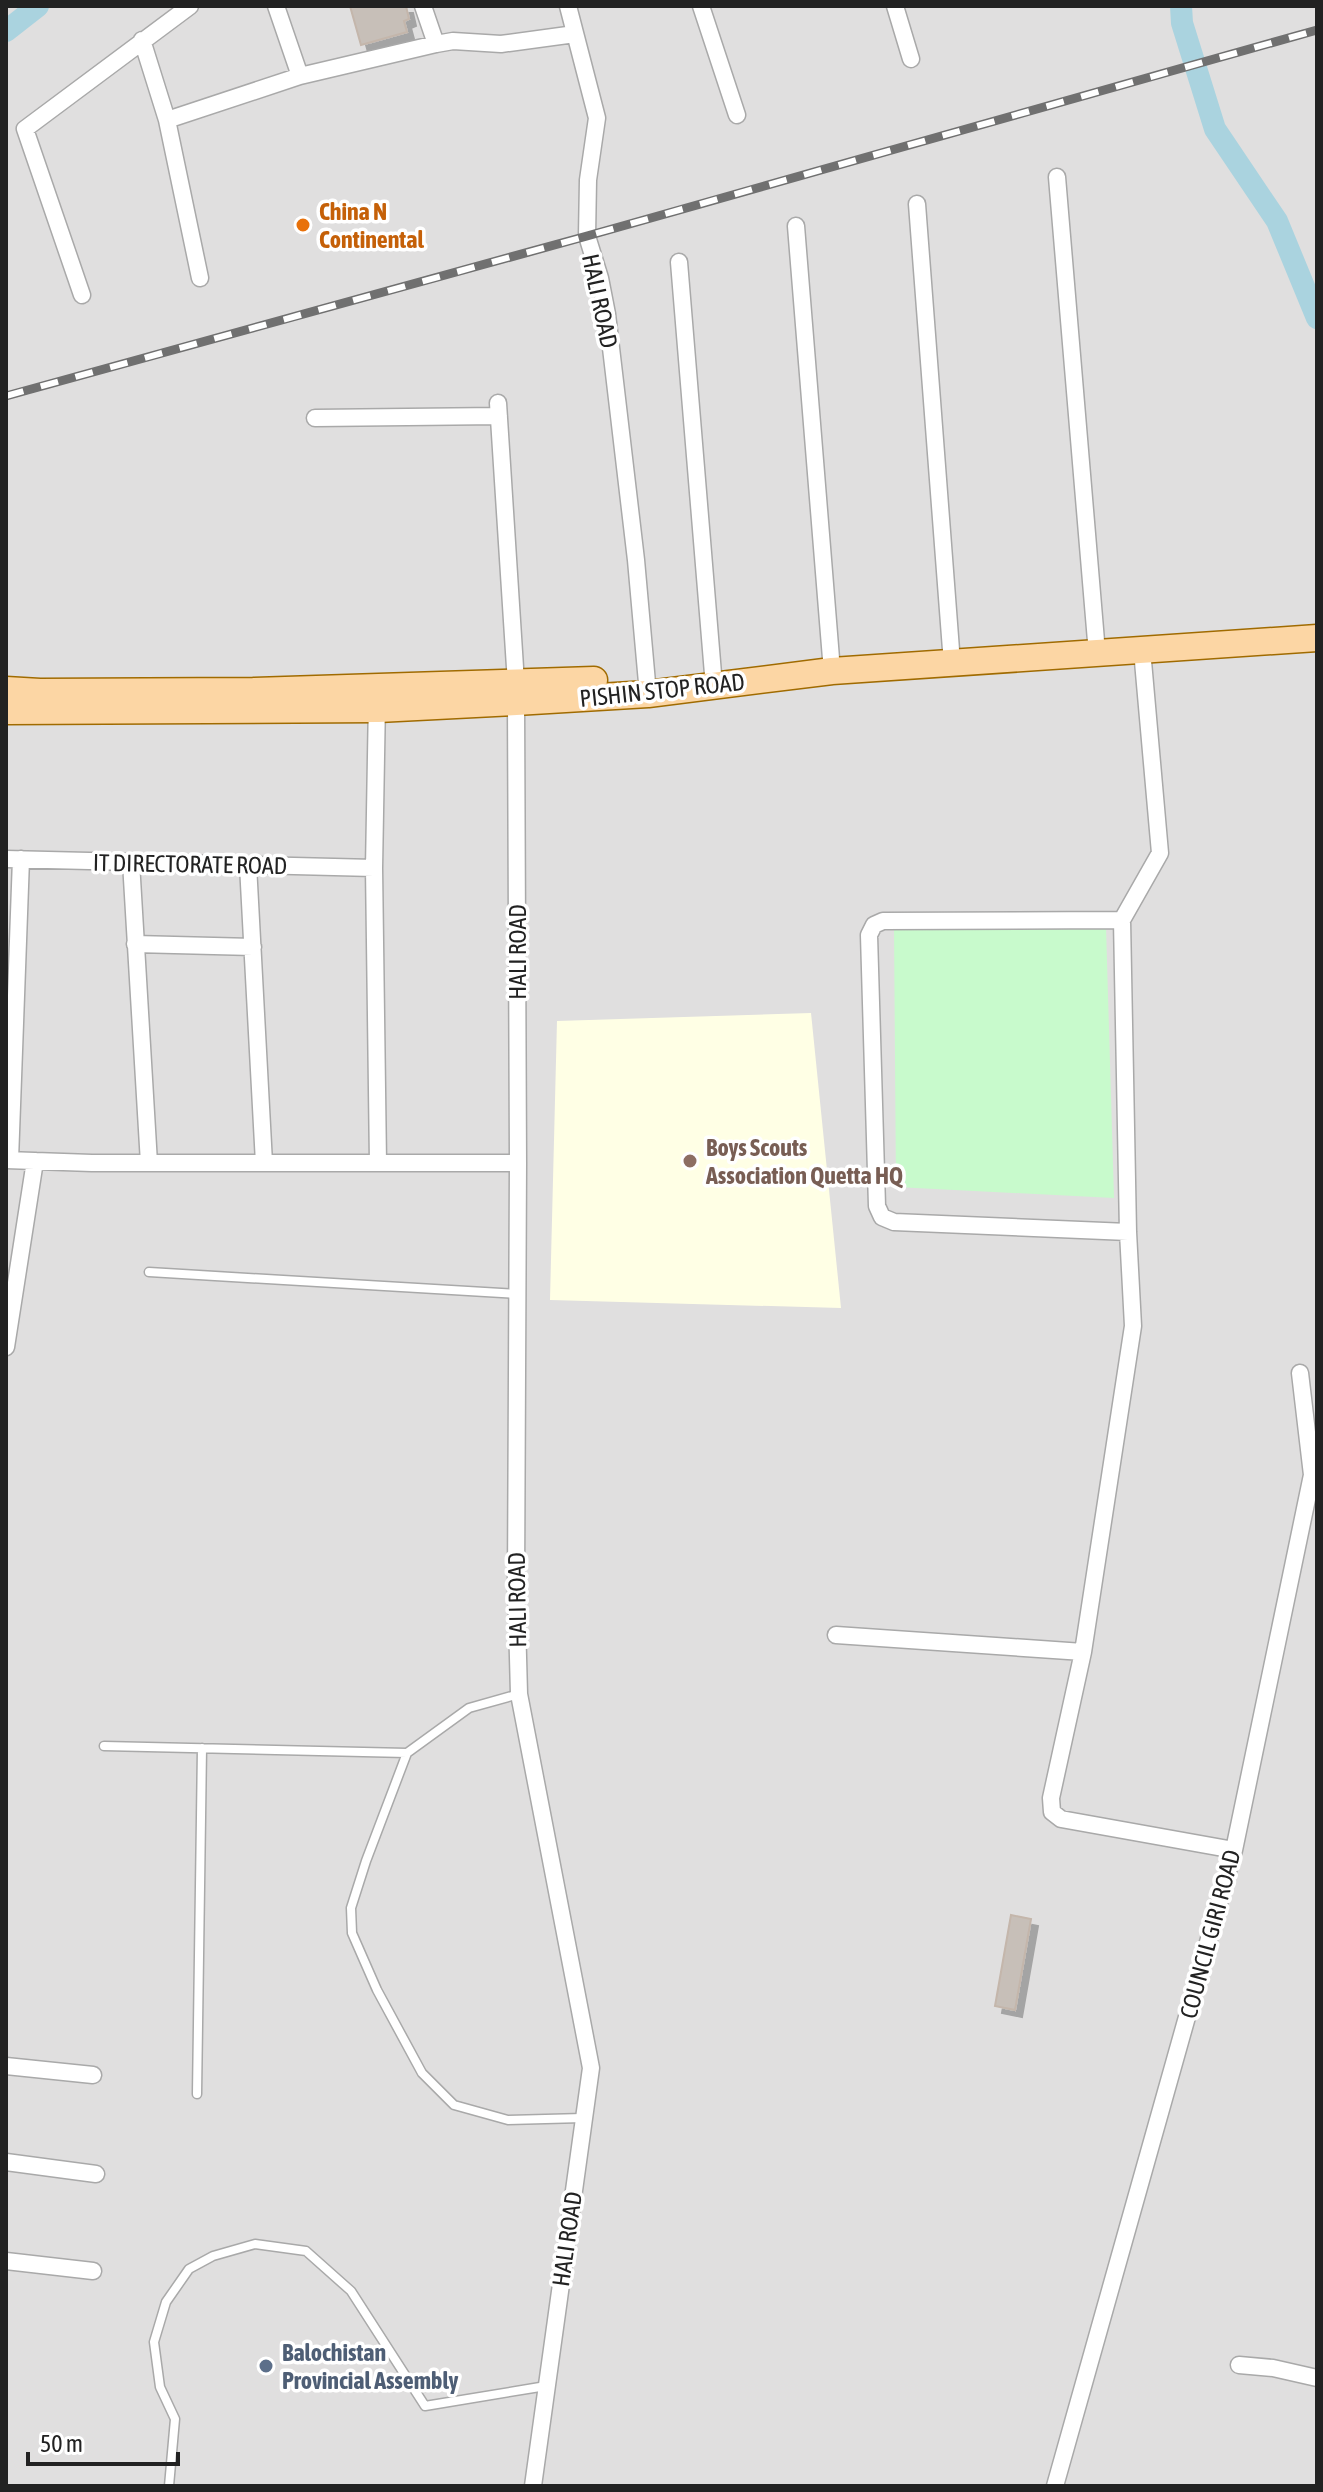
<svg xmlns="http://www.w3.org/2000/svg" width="1323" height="2492" font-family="'Asap Condensed',sans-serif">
	<defs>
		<filter id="shadow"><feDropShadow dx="7" dy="7" stdDeviation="0" flood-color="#0004"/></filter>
	</defs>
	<rect width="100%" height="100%" fill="#f2efe9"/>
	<path fill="#e0dfdf" d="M6,6H1317V2486H6Z"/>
	<path fill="#ffffe5" d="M811,1013L841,1308L550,1300L557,1021Z"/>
	<path fill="#c8facc" d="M1106,927L1114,1198L896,1187L894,928Z"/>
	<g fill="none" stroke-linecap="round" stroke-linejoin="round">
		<path stroke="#aad3df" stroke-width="22" d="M1181,6L1182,23L1215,129L1277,221L1317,318
			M6,31L38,6"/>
	</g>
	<path fill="#c7bfb8" stroke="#c4b6ab" stroke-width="2" filter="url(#shadow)" d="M350,6H406L409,19L404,21L407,32L361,45Z
		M1011,1915L1031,1919L1015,2010L995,2006Z"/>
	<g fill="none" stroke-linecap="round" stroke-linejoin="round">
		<g stroke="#a9a9a9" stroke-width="11">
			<path id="lane" d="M149,1272L517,1294
				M519,1694L469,1708L407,1753L366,1861L351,1908L352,1933L377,1990L422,2073L454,2105L508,2120L583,2118
				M104,1746L407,1753
				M197,2094L202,1748
				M169,2486L175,2419L160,2387L154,2342L166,2302L189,2269L213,2256L255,2244L306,2251L351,2291L425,2406L546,2386"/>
		</g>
		<g stroke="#a9a9a9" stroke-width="19">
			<path id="street" d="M276,6L300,76
				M423,6L436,44
				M568,6L597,118L588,180L587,236L600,278L607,314L636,560L648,694
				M701,6L737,115
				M895,6L911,59
				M142,40L167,120L200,278
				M167,120L300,76L436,44L453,41L501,44L575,34
				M1057,177L1097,653
				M917,204L952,663
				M796,226L832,671
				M679,262L714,686
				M82,295L25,129L190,6
				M498,403L516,683
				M315,418L499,416
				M1142,650L1160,853L1122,920L1128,1232L1133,1326L1083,1652L1051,1798L1052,1812L1061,1819L1234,1850
				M377,701L374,868L378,1163
				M516,702L518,1163L516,1584L519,1694L591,2068L533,2486
				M6,859L374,868
				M131,862L149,1163
				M248,865L264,1163
				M1122,920L883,921L874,925L869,935L877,1206L882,1217L894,1222L1128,1232
				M135,944L253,947
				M6,1160L92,1163H518
				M10,1160L21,859
				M6,1347L35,1161
				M836,1635L1083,1652
				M6,2066L93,2075
				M6,2162L96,2174
				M6,2261L93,2271
				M1239,2365L1273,2368L1317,2378
				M1055,2486L1234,1850L1312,1475L1300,1373"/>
		</g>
		<g stroke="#a06b00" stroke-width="29">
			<path id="primary" d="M6,690L40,692L253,691L594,680
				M6,711L378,709L516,702L648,694L832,671L1317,638"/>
		</g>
		<use href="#lane" stroke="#fff" stroke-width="8"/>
		<use href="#street" stroke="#fff" stroke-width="16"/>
		<use href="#primary" stroke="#fcd6a4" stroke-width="26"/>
		<g stroke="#707070" stroke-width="9">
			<path id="rail" d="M6,396L587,236L1317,30"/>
		</g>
		<use href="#rail" stroke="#fff" stroke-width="6" stroke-dasharray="18" stroke-linecap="butt"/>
	</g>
	<circle fill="#e8710a" stroke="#fff" stroke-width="3" cx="303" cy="225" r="8"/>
	<circle fill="#8d6e63" stroke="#fff" stroke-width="3" cx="690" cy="1161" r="8"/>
	<circle fill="#5c6f8a" stroke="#fff" stroke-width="3" cx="266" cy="2366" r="8"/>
	<g text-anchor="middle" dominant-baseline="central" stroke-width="7" stroke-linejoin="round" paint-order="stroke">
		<g font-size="24" font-weight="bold" fill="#c56008" stroke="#fff" text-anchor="start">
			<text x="319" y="211">China N<tspan x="319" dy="28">Continental</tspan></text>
		</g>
		<g font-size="24" fill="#222" stroke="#fff">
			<text transform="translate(600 301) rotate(78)">HALI ROAD</text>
			<text transform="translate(662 690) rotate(-6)">PISHIN STOP ROAD</text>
			<text transform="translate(190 864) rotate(1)">IT DIRECTORATE ROAD</text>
			<text transform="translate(517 952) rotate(-90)">HALI ROAD</text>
			<text transform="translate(517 1600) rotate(-91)">HALI ROAD</text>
			<text transform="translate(1210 1934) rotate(-75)">COUNCIL GIRI ROAD</text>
			<text transform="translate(567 2239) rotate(-82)">HALI ROAD</text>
		</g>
		<g font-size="24" font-weight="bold" fill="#785e54" stroke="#fff" text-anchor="start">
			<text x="706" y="1147">Boys Scouts<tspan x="706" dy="28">Association Quetta HQ</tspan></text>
		</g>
		<g font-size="24" font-weight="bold" fill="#4e5e75" stroke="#fff" text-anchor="start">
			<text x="282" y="2352">Balochistan<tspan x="282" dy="28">Provincial Assembly</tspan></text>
		</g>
	</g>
	<rect width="1323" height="2492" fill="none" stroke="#222222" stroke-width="16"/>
	<path d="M28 2452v12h150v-12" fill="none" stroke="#222222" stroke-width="4"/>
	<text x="40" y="2452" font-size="24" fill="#222222" stroke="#ffffff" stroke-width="6" paint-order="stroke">50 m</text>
</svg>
